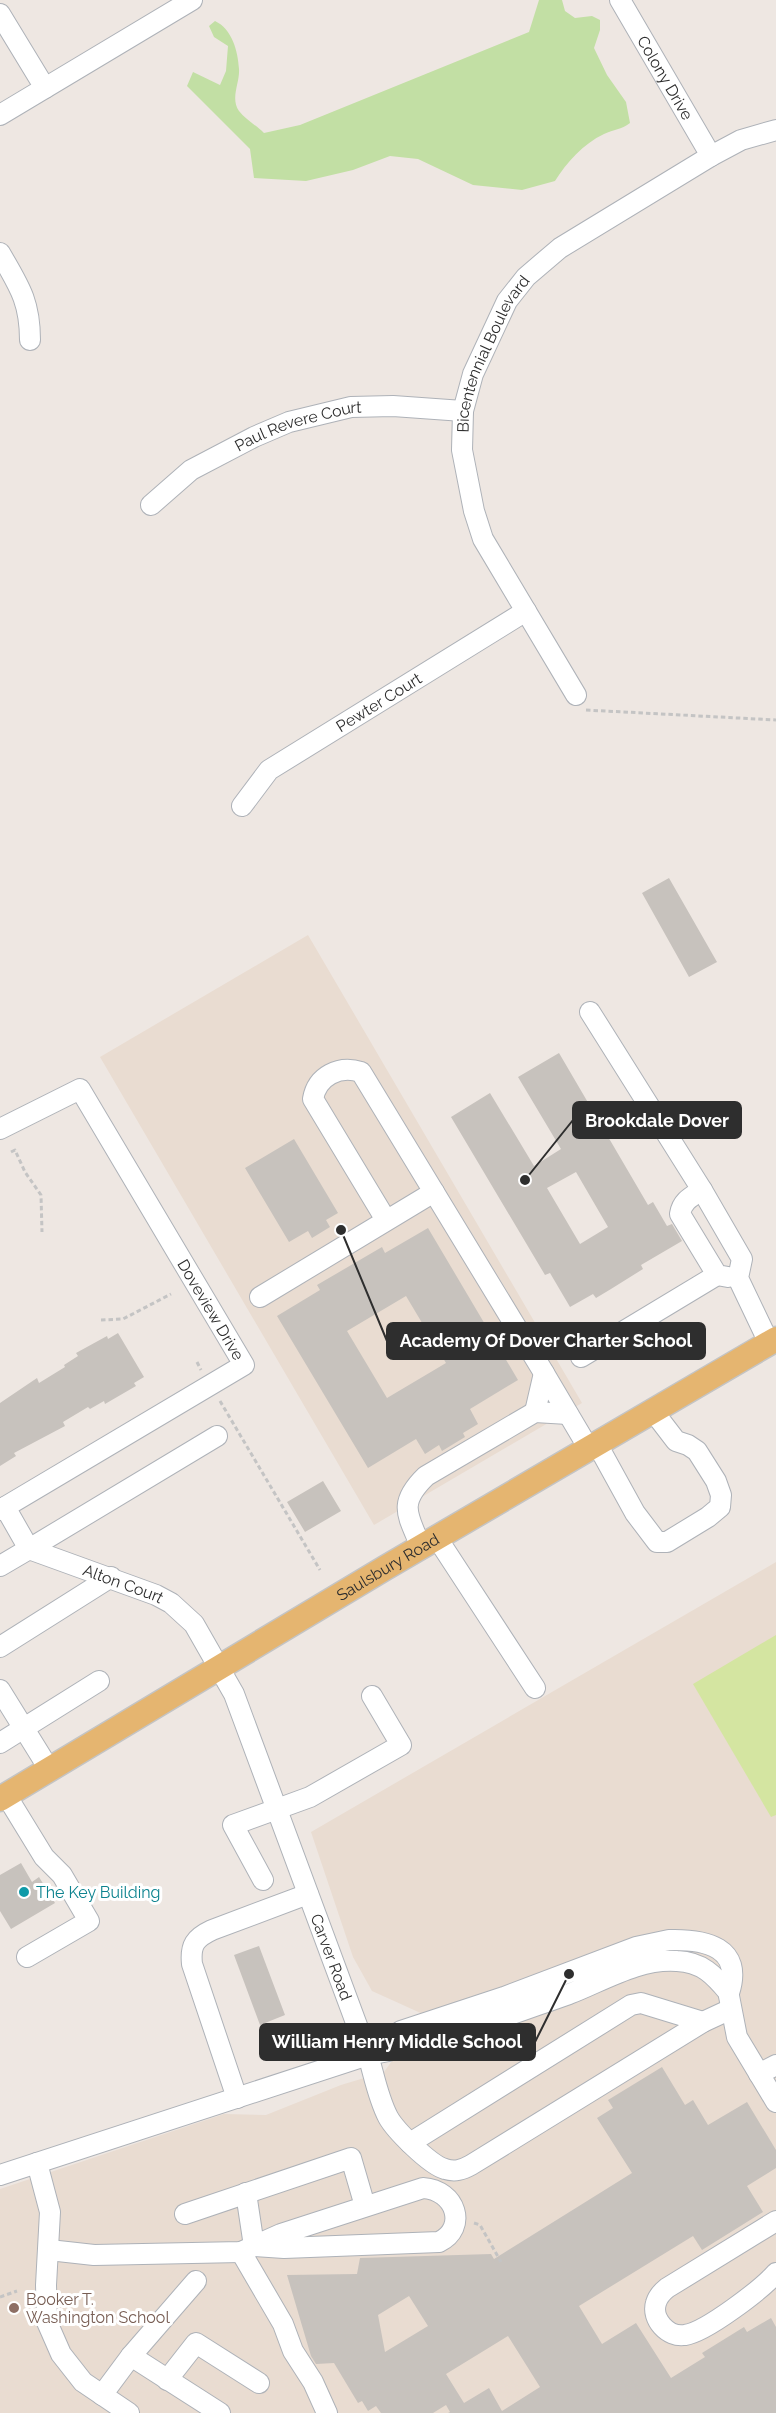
<svg xmlns="http://www.w3.org/2000/svg" width="776" height="2413" font-family="Raleway,sans-serif">
	<rect width="100%" height="100%" fill="#eee7e2"/>
	<path fill="#e9dcd1" d="M308,935L582,1403L374,1525L100,1057Z
		M776,1562V2413H0V2189L224,2114L266,2115L341,2085L384,2072L425,2015L372,1991L353,1957L311,1832Z"/>
	<path fill="#c2dfa4" d="M539,0H562L565,11L575,18L592,16L600,20V30L594,48L607,75L626,102L630,123C621,130 614,129 604,134C583,144 567,162 555,181L522,190L473,185L418,159L390,156L353,170L306,181L254,178L250,149L187,86L193,72L220,85L226,71L228,46L214,37L209,26L215,21C232,29 238,51 239,69C240,83 230,98 239,111C245,119 257,126 264,133L300,125L529,32Z"/>
	<path fill="#d4e5a1" d="M776,1635V1815L771,1817L693,1684Z"/>
	<path fill="#c7c2bd" fill-rule="evenodd" d="M669,878L717,962L689,977L642,893Z
		M559,1053L648,1205L653,1202L667,1226L672,1224L682,1241L641,1265L643,1269L611,1289L596,1298L593,1294L570,1307L550,1273L545,1275L451,1117L490,1093L534,1166L561,1149L518,1077ZM576,1172L608,1227L580,1244L547,1188Z
		M294,1139L338,1213L326,1220L330,1227L312,1238L308,1231L289,1242L245,1168Z
		M428,1228L518,1380L470,1409L478,1424L463,1433L465,1437L442,1451L439,1445L425,1454L416,1439L368,1468L277,1316L320,1290L317,1285L382,1247L385,1253ZM406,1296L446,1363L387,1398L347,1331Z
		M118,1333L144,1377L134,1383L136,1386L105,1404L104,1401L90,1409L88,1407L63,1422L65,1426L14,1453L16,1456L0,1466V1403L37,1378L39,1383L65,1367L64,1365L78,1356L76,1353L107,1336L108,1339Z
		M323,1481L341,1511L305,1532L287,1502Z
		M21,1863L32,1882L39,1877L55,1903L11,1929L0,1911V1875Z
		M259,1946L285,2015L260,2025L234,1955Z
		M662,2067L685,2105L693,2100L708,2125L747,2102L776,2150V2168L747,2186L763,2212L702,2250L693,2236L579,2306L602,2344L636,2323L671,2378L705,2357L702,2353L744,2327L747,2332L771,2318L776,2327V2413H448L450,2412L446,2405L433,2413H381L376,2406L368,2411L362,2401L358,2403L334,2363L316,2364L311,2356L287,2275L357,2274L360,2258L491,2254L494,2259L632,2173L597,2118L613,2108L608,2100ZM409,2296L428,2326L385,2352L378,2315ZM508,2336L540,2387L502,2411L489,2388L464,2403L446,2374Z"/>
	<g fill="none" stroke-linecap="round" stroke-linejoin="round">
		<g stroke="#aeb2b8" stroke-width="22">
			<g id="minor">
				<path id="s1" d="M620,0L711,156"/>
				<path d="M0,14L45,88"/>
				<path d="M0,115L192,0"/>
				<path d="M0,253C19,286 30,301 30,340"/>
				<path id="s2" d="M151,505L191,470L254,437L289,422L351,407L393,406L463,411"/>
				<path id="s3" d="M576,695L483,539L474,511L462,450L463,411L473,374L507,301L526,277L560,248L711,156L741,140L776,130"/>
				<path id="s4" d="M242,806L269,770L526,611"/>
				<path d="M590,1012L702,1190L742,1259L738,1278L769,1343"/>
				<path id="s5" d="M0,1129L80,1089L244,1365L0,1510"/>
				<path d="M702,1190C691,1197 682,1201 680,1214L717,1275L728,1277"/>
				<path d="M386,1220L313,1099C317,1076 339,1065 361,1072L544,1373"/>
				<path d="M260,1297L434,1192"/>
				<path d="M581,1357L717,1275"/>
				<path d="M535,1412L544,1373L589,1449"/>
				<path d="M597,1444L635,1513L657,1542H667L708,1517L720,1507L721,1495L716,1481L697,1451L688,1445L676,1441L653,1411"/>
				<path d="M5,1507L29,1549L217,1436"/>
				<path d="M437,1538L535,1688"/>
				<path d="M421,1547C408,1515 397,1504 426,1476L535,1412L568,1414"/>
				<path id="s6" d="M0,1566L29,1549L156,1595L171,1603L194,1624L234,1694L368,2055L0,2175"/>
				<path d="M0,1647L111,1577"/>
				<path d="M0,1690L49,1769"/>
				<path d="M0,1743L99,1681"/>
				<path d="M6,1795L44,1857L62,1875L89,1921L27,1957"/>
				<path d="M263,1880L233,1825L310,1797L401,1745L372,1696"/>
				<path d="M669,1940C705,1939 744,1947 729,1993C714,1975 702,1962 677,1961C639,1958 603,1981 569,1994C503,2017 436,2043 368,2055L401,2031L504,1997L636,1947Z"/>
				<path d="M729,1996L737,2037L776,2102"/>
				<path d="M368,2055C374,2075 378,2098 388,2117C395,2130 430,2165 445,2169C455,2172 462,2170 471,2165L703,2022L731,2009"/>
				<path d="M759,2074L776,2065"/>
				<path d="M237,2098L192,1964C190,1945 195,1938 212,1930L308,1894"/>
				<path d="M410,2143L631,2005L641,2003L703,2022"/>
				<path d="M37,2163L50,2212L46,2285L47,2322L61,2354L83,2382L129,2413"/>
				<path d="M423,2188C456,2190 468,2228 439,2242L284,2248L254,2246L281,2234Z"/>
				<path d="M185,2214L351,2158L365,2206"/>
				<path d="M776,2221L667,2288C662,2292 658,2296 656,2303C651,2319 668,2338 685,2335C706,2332 762,2289 776,2273"/>
				<path d="M49,2250L94,2255L241,2252L254,2246L246,2193"/>
				<path d="M241,2252L283,2324L293,2351L313,2382L327,2413"/>
				<path d="M131,2356L220,2413"/>
				<path d="M167,2380L196,2343L259,2383"/>
				<path d="M102,2395L131,2356L196,2281"/>
			</g>
		</g>
		<g stroke="#c4c4c4" stroke-width="27">
			<g id="major">
				<path id="s7" d="M0,1799L385,1568L776,1339"/>
			</g>
		</g>
		<path stroke="#c4c4c4" stroke-width="3" stroke-dasharray="4.5 3" stroke-linecap="butt" d="M586,710L776,720
			M11,1152L15,1150L25,1172L41,1195L42,1232
			M101,1320L123,1319L171,1294
			M197,1362L201,1370
			M220,1401L320,1570
			M474,2223L480,2225L501,2262
			M0,2297L17,2291"/>
		<use href="#minor" stroke="#fff" stroke-width="20"/>
		<use href="#major" stroke="#e5b570" stroke-width="24"/>
	</g>
	<circle fill="#0f9aa8" stroke="#fff" stroke-width="2" cx="24" cy="1892" r="6"/>
	<circle fill="#8d6e63" stroke="#fff" stroke-width="2" cx="14" cy="2308" r="6"/>
	<g text-anchor="middle" dominant-baseline="central" stroke-width="6" stroke-linejoin="round" paint-order="stroke">
		<g font-size="16" fill="#2e2e2e" stroke="#fff">
			<text stroke="none"><textPath href="#s1" startOffset="90">Colony Drive</textPath></text>
			<text stroke="none"><textPath href="#s3" startOffset="376">Bicentennial Boulevard</textPath></text>
			<text stroke="none"><textPath href="#s2" startOffset="170">Paul Revere Court</textPath></text>
			<text stroke="none"><textPath href="#s4" startOffset="174">Pewter Court</textPath></text>
			<text stroke="none"><textPath href="#s5" startOffset="346">Doveview Drive</textPath></text>
			<text stroke="none"><textPath href="#s7" startOffset="452">Saulsbury Road</textPath></text>
			<text stroke="none"><textPath href="#s6" startOffset="134">Alton Court</textPath></text>
			<text stroke="none"><textPath href="#s6" startOffset="578">Carver Road</textPath></text>
		</g>
		<g font-size="16" fill="#0d838f" stroke="#fff" text-anchor="start">
			<text x="36" y="1892">The Key Building</text>
		</g>
		<g font-size="16" fill="#785e54" stroke="#fff" text-anchor="start">
			<text x="26" y="2299">Booker T.<tspan x="26" dy="18">Washington School</tspan></text>
		</g>
	</g>
	<path fill="none" stroke="#2e2e2e" stroke-width="2" d="M525 1180L573 1120M341 1230L387 1341M569 1974L535 2042"/>
	<g fill="#2e2e2e" stroke="#fff" stroke-width="2">
		<circle cx="525" cy="1180" r="6"/>
		<circle cx="341" cy="1230" r="6"/>
		<circle cx="569" cy="1974" r="6"/>
	</g>
	<g fill="#2e2e2e" stroke="#2e2e2e" stroke-width="2">
		<rect x="573" y="1102" width="168" height="36" rx="6"/>
		<rect x="387" y="1323" width="318" height="36" rx="6"/>
		<rect x="260" y="2024" width="275" height="36" rx="6"/>
	</g>
	<g font-size="18" text-anchor="middle" font-weight="bold" fill="#fff">
		<text x="657" y="1127">Brookdale Dover</text>
		<text x="546" y="1347">Academy Of Dover Charter School</text>
		<text x="397" y="2048">William Henry Middle School</text>
	</g>
</svg>
